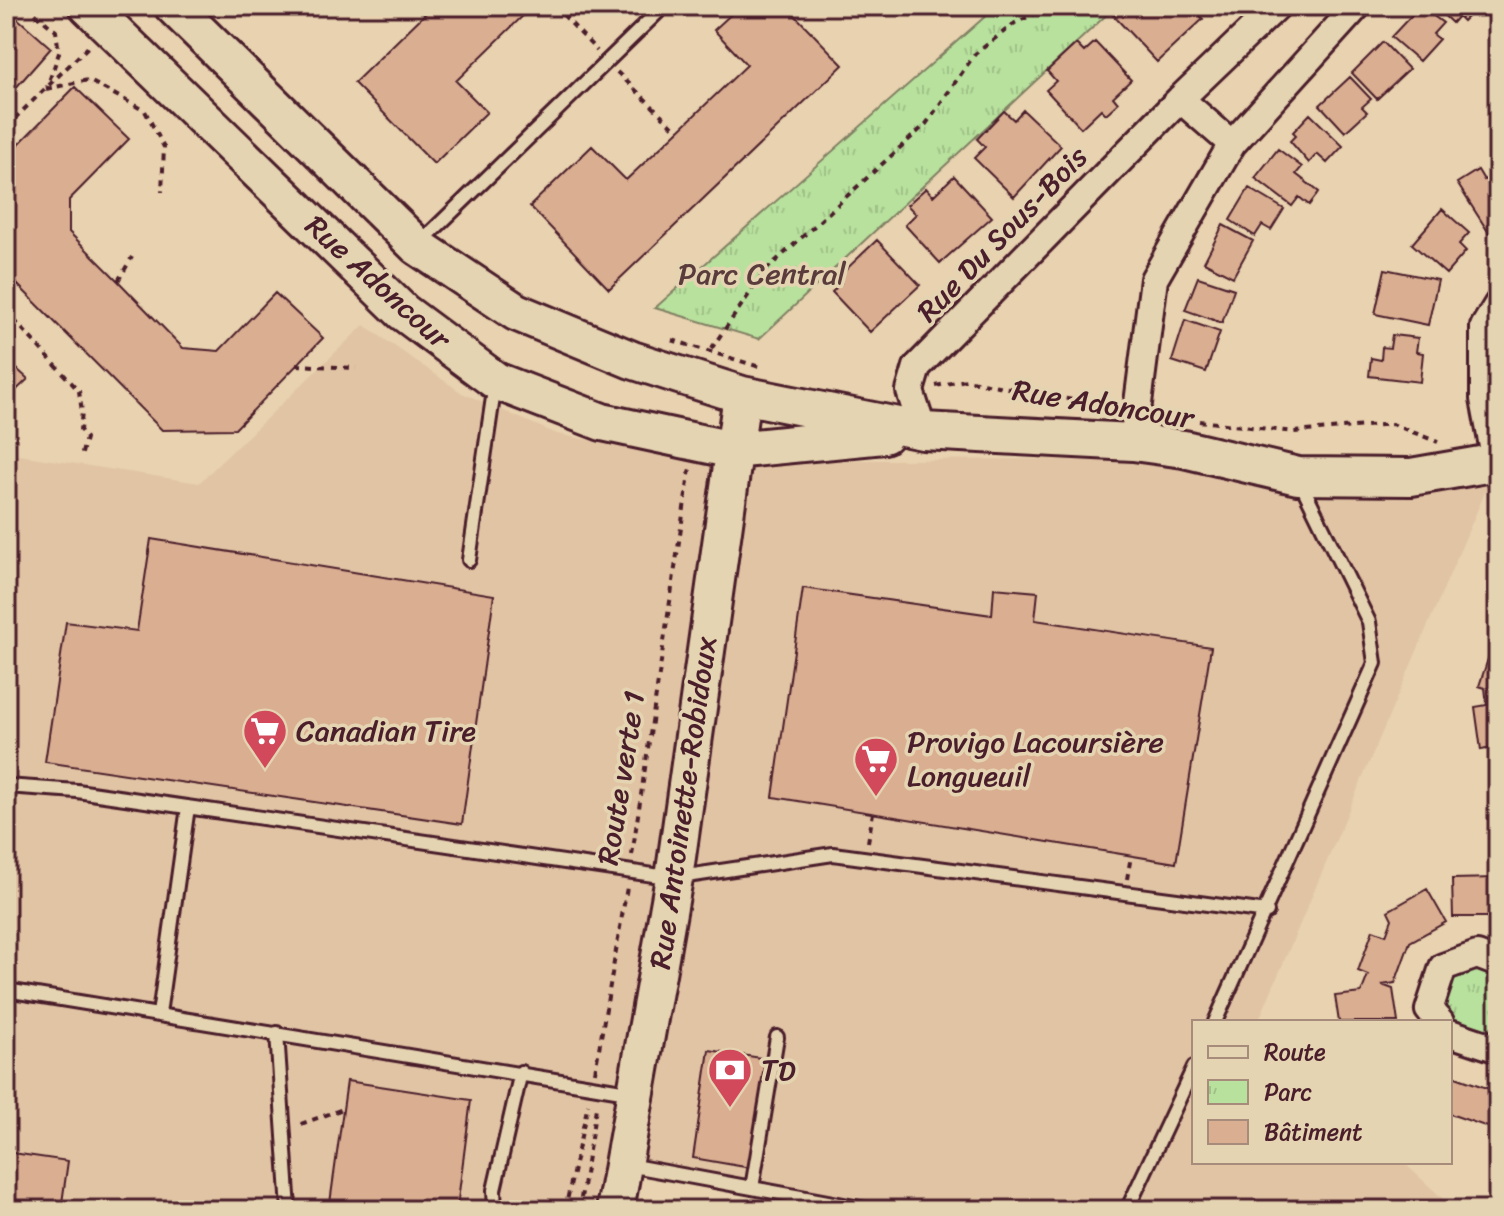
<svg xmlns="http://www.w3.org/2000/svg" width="1504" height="1216" font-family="Sriracha,sans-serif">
	<defs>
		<pattern id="park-tufts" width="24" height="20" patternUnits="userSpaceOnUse" patternTransform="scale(2)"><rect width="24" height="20" fill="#b8e19d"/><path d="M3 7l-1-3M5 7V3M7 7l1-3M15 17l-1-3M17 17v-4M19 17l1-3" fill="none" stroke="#a0c187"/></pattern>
	</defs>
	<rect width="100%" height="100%" fill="#e8d2af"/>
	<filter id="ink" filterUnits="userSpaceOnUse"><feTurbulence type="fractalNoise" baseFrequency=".0125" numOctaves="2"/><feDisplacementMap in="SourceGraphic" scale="16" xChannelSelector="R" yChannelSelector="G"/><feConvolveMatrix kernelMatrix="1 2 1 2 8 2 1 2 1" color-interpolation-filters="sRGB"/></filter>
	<g filter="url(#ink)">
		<path fill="#e1c4a4" d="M364,325L462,393L557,434L699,461L1085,459L1163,466L1266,486L1351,497L1488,485L1258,1022H1194V1162H1403L1455,1210H855V1206L604,1165L590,1210H6V453L199,483Z"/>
		<path fill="url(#park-tufts)" stroke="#818064" stroke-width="2" d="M997,6H1116L759,339L655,308Z
			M1477,962L1498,970V1042L1454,1027L1437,1009L1448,972Z"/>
		<path fill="#daae91" stroke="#4a1f2b" stroke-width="2" d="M433,6H533L456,81L487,112L434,164L354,83Z
			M740,6H786L843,65L609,289L530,206L592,146L626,180L678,131L747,65L714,30Z
			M1123,6H1191L1203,19L1157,62L1113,15Z
			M1420,6L1443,23L1433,34L1439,39L1419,61L1391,37Z
			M1434,6H1478L1463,21L1458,16L1452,23Z
			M8,10L51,48L6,99V11Z
			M1095,42L1131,80L1113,97L1118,103L1106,114L1101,109L1081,128L1046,90L1056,81L1047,71L1076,44L1084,52Z
			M1383,42L1409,69L1377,99L1352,73Z
			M1350,77L1371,99L1362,107L1367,112L1345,132L1320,105Z
			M75,87L129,139L69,200V232L118,281L183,348L219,351L275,293L323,338L235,429L162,430L6,273V157Z
			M1023,110L1061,146L1014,197L974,158L985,147L977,139L1004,111L1014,120Z
			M1310,114L1343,146L1327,163L1317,154L1309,163L1290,141L1296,135L1293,132Z
			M1278,149L1302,167L1296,174L1319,192L1309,205L1299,197L1292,206L1255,178Z
			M1478,170L1484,180L1495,173L1498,179V227L1489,233L1457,183Z
			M954,176L992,217L940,263L905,225L916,214L907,205L926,188L933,196Z
			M1249,188L1284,209L1271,230L1262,225L1255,236L1230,220Z
			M1442,209L1469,233L1459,244L1466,251L1446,274L1412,244Z
			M1223,225L1253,241L1233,277L1204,262Z
			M877,240L920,285L870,332L832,292L841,283L837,278Z
			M1385,269L1438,280L1428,325L1375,314Z
			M1198,277L1234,289L1222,323L1185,310Z
			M1185,320L1220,332L1206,372L1172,361Z
			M1392,335L1418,338L1416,352L1423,353L1420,382L1369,376L1371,358L1381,360L1382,347L1390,348Z
			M6,359L28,379L6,400Z
			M151,539L494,595L462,824L45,762L66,622L137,631Z
			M803,588L992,615L994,588L1038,592L1035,620L1211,647L1176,863L773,797Z
			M1493,644L1498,646V747L1481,750L1475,707L1487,705L1485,688L1479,686Z
			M1497,878V917H1453L1452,879Z
			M1427,889L1446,922L1410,942L1395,983L1382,985L1393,989L1398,1022H1339L1335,996L1361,993L1368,975L1358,971L1373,930L1386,935L1392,919L1388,911Z
			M709,1050L768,1059L751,1168L693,1158Z
			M1450,1075L1498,1092V1142L1487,1138L1491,1128L1450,1114Z
			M347,1081L471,1100L457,1208L473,1210H335L330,1203Z
			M6,1152L68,1161L61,1210H6Z"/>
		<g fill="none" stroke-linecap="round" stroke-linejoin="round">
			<g stroke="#4a1f2b" stroke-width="18">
				<path id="lane" d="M420,243L664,6
					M469,560L495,384
					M6,786L77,791L674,878L833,854L1267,912
					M6,990L634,1093
					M159,1014L188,807
					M1215,1022L1375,663L1369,622L1299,479
					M277,1033L289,1210
					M628,1165L871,1210
					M752,1188L777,1037
					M495,1210L494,1190L521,1072
					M1127,1210L1194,1067"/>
			</g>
			<g stroke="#4a1f2b" stroke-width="32">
				<path id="street" d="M1180,99L1232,144
					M923,431L910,391L917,367L1180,99L1277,6
					M1133,442L1154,279L1232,144L1357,6
					M1496,462L1484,399V327L1498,304
					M1440,1022L1429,1010L1443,967L1477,955L1498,963
					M1450,1033L1498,1049"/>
			</g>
			<g stroke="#4a1f2b" stroke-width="42">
				<path id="secondary" d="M88,6L403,312L496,381L602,422L733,450L884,435
					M173,6L417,246L516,312L632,360L742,395L923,431L1133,442L1184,449L1298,476L1411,477L1498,462
					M615,1210L674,878L742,395"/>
			</g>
			<path stroke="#4a1f2b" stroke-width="4" stroke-dasharray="6 6" stroke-linecap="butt" d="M26,6L56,31L59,53L47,87
				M555,6L597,51
				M617,72L678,131
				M46,89L88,80L145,111L164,147L162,192
				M6,127L90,45
				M118,281L132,257
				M6,311L79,391L82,412L80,430L86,438L81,457
				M672,340L763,368
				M711,349L766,270L926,124L975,54L1015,23L1052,6
				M296,365L356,368
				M936,386L966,380L1116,408
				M1199,421L1294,432L1392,424L1438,442
				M868,842L873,813
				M632,855L690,468
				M1127,879L1131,856
				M595,1072L627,887
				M301,1124L343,1109
				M565,1210L588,1104
				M579,1210L596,1108"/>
			<use href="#lane" stroke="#e5d4b1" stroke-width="12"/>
			<use href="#street" stroke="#e5d4b1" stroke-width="26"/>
			<use href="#secondary" stroke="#e5d4b1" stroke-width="36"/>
		</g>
	</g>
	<defs>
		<g id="supermarket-pin" transform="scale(2.3)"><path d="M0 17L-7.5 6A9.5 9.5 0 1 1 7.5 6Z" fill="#d1495b" stroke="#e5d4b1"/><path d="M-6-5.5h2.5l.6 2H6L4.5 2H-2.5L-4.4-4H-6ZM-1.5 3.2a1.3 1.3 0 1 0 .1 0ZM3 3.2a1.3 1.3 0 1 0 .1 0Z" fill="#fff"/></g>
		<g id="bank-pin" transform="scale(2.3)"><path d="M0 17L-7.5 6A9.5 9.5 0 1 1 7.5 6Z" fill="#d1495b" stroke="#e5d4b1"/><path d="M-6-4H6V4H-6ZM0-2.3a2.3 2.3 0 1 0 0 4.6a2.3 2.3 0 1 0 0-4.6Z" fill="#fff"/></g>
	</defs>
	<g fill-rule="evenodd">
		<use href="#supermarket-pin" x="265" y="731"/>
		<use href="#supermarket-pin" x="876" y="759"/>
		<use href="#bank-pin" x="730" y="1070"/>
	</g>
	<g text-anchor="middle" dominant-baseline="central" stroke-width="7" stroke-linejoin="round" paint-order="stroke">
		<g font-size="30" fill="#4a1f2b" stroke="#e5d4b1">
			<text transform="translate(1002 234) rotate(-46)">Rue Du Sous-Bois</text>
			<text transform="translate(378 282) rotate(42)">Rue Adoncour</text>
			<text transform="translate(1103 404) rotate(9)">Rue Adoncour</text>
			<text transform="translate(621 778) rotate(-81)">Route verte 1</text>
			<text transform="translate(683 803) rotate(-82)">Rue Antoinette-Robidoux</text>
		</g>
		<g font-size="30" fill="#5a3c3c" stroke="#e5d4b1">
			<text x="762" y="274">Parc Central</text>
		</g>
		<g font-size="30" fill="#4a1f2b" stroke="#e5d4b1" text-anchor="start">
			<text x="296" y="731">Canadian Tire</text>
			<text x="907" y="742">Provigo Lacoursière<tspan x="907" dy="34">Longueuil</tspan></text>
			<text x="761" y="1070">TD</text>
		</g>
	</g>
	<rect width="1504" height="1216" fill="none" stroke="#e5d4b1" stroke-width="32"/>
	<rect x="16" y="16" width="1472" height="1184" fill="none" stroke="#4a1f2b" stroke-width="3" filter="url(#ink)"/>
	<rect x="1192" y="1020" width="260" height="144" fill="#e5d4b1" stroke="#a78c7b" stroke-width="2"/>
	<rect x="1208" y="1046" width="40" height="12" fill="#e5d4b1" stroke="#a78c7b" stroke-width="2"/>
	<text x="1264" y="1060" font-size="24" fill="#4a1f2b">Route</text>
	<rect x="1208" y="1080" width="40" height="24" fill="url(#park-tufts)" stroke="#a78c7b" stroke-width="2"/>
	<text x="1264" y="1100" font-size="24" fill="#4a1f2b">Parc</text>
	<rect x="1208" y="1120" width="40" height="24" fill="#daae91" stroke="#a78c7b" stroke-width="2"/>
	<text x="1264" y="1140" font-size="24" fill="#4a1f2b">Bâtiment</text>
</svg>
